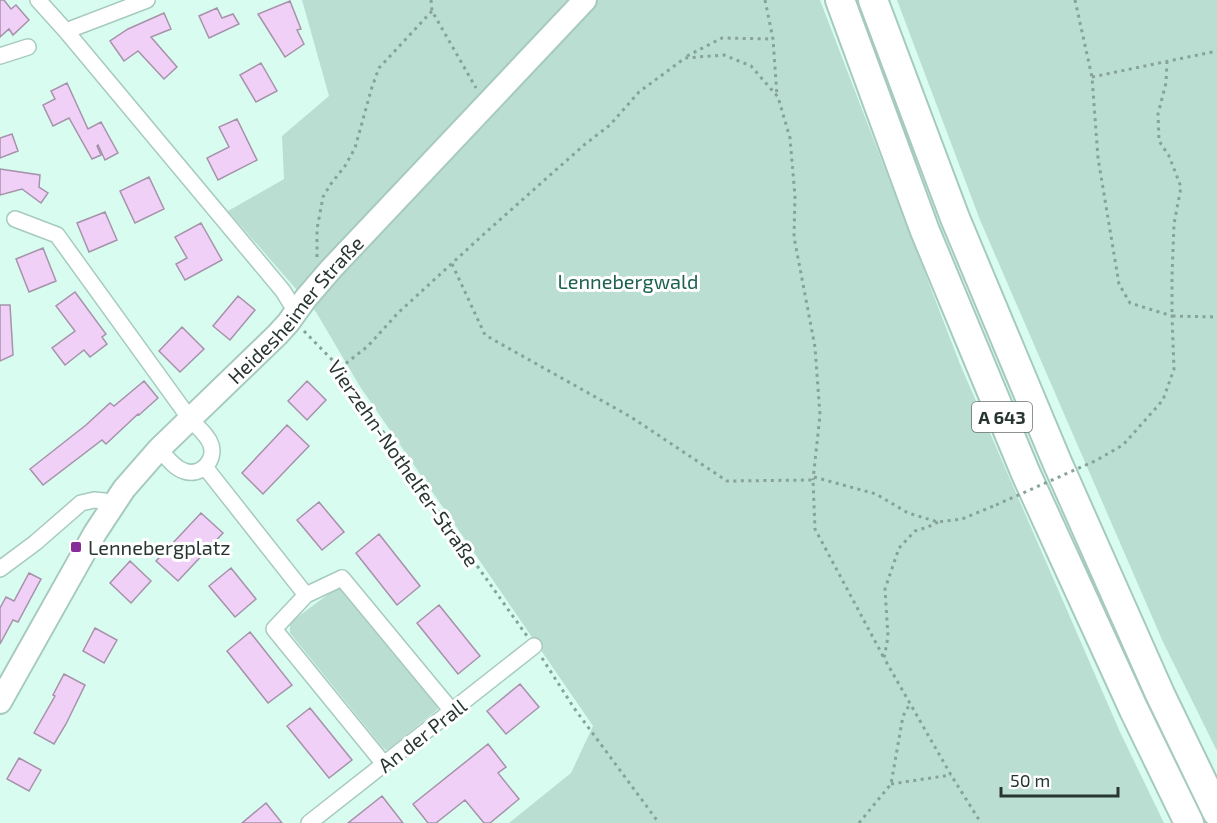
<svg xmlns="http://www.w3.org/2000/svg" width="1217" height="823" font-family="'Exo 2',sans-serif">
	<rect width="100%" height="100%" fill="#d8fdf0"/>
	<path fill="#bbded2" d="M302,0H820L960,364L1120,732L1164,823H509L571,773L593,726L359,385L316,312L228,211L284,179L282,136L329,96Z
		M897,0H1217V751L1163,642L980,220Z
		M338,587L342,588L439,707L437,710L389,749L386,750L383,748L290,633V624L292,621Z"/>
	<path fill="#f0d0f6" stroke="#a692aa" stroke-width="1.5" d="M0,0H4L11,9L16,5L29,20L13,35L9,29L0,37Z
		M290,1L301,29L297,30L304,44L285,57L258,14Z
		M217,8L222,18L233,14L239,24L209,38L199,16Z
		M164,13L171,29L151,37L177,67L164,79L138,51L124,61L110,41L128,29Z
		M261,63L277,91L256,102L240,75Z
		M67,83L88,129L101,122L118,153L105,160L98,145L97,146L101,155L92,159L69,118L53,126L43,105L55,99L51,91Z
		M237,119L257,160L218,180L207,158L229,147L219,127Z
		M12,134L18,151L0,158V138Z
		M0,169L40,175L39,187L48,193L41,203L22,189L0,195Z
		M149,177L164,209L135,223L120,191Z
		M105,212L117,240L89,252L77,223Z
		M201,223L222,260L185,280L176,264L187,258L175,237Z
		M43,248L56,281L29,292L16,259Z
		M75,292L106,334L102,337L107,344L90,357L84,350L65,365L52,348L75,331L56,306Z
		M238,296L255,310L230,340L213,326Z
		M0,305H10L13,355L0,361Z
		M182,327L204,349L180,372L159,351Z
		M144,381L158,398L139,415L138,414L106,444L102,440L43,485L30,469L86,425L110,403L114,406Z
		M307,381L326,400L307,420L288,401Z
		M287,425L309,446L263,494L242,473Z
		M319,502L344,532L322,550L297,520Z
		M201,513L223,533L178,581L156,561Z
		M379,534L420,586L397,605L356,553Z
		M130,561L151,581L131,603L110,583Z
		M231,568L256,599L235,617L209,586Z
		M29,573L41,579L18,622L13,620L0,644V608L6,597L14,601Z
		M439,605L480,656L458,674L417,623Z
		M95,628L117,640L104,663L83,651Z
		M250,632L292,685L268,703L227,651Z
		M64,674L85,685L66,724L54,744L34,733L55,696L53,695Z
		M520,684L539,707L506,734L487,711Z
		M310,708L352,760L329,778L287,726Z
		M488,744L506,767L498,773L519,799L490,823H484L465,800L436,823H428L413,804Z
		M19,758L41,770L29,791L7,779Z
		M382,796L403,823H348Z
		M266,803L282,823H242Z"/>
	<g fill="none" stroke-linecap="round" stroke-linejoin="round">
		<g stroke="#a7cabe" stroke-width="18">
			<path id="minor" d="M38,0L66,31L283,291L296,312
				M66,31L147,0
				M0,56L28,47
				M15,219L57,235L190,419C197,427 208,435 211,445C216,461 200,477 184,471C174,468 166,456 159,449
				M205,467L306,595
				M0,569L35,543L81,503L94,500L104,501L112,506
				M384,764L274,629L306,595L342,578L452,711
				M309,823L534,646"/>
		</g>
		<g stroke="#a7cabe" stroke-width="26">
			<g id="secondary">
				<path id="s1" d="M0,702L95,533L124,489L159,449L277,335L288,323L306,298L331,269L585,0"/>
			</g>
		</g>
		<g stroke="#a7cabe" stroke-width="32">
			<path id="motorway" d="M840,0L925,231L1026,474L1134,710L1189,823
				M873,0L955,218L1057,462L1160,694L1217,812"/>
		</g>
		<path stroke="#87a299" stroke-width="3" stroke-dasharray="3 4.5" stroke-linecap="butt" d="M431,0L432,11L476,88
			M765,0L773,39L777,96
			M1075,0L1092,77L1098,158L1119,284L1130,303L1172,316L1174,369L1163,400L1123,445L1097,460
			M687,56L722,38L773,39
			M1167,61L1166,83L1158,114L1159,141L1169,156L1181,187L1174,224L1172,276V316L1217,317
			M1092,77L1217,51
			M317,257V229L323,197L330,185L345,166L355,148L372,87L379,68L432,11
			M452,264L485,335L631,417L727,481L813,480L815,529L884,658
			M304,331L340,368L411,473L527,636
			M340,368L368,346L398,313L485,233L584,145L610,125L639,92L685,58L724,55L751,66L778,97L790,138L795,196L794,237L815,347L820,415L813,480
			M814,477L876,494L908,513L938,522L962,519L996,505
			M938,522L928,527L915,531L899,548L885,589L888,637L884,658L951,775L981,823
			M542,658L574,708L659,823
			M891,784L951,775
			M859,823L891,784L903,716L910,704"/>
		<use href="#minor" stroke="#fff" stroke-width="15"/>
		<use href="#secondary" stroke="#fff" stroke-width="22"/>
		<use href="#motorway" stroke="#fff" stroke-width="28"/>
		<path stroke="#87a299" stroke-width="3" stroke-dasharray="3 4.5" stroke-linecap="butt" d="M996,505L1097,460"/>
	</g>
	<rect fill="#882d98" stroke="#fff" stroke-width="2" x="70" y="541" width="12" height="12" rx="3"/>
	<g text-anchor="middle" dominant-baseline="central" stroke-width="6" stroke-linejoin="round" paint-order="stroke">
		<rect fill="#fff" stroke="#687270" stroke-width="1.5" x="972" y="402" width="60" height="30" rx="4.5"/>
		<g font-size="18" font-weight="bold" fill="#283632">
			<text x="1002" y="417">A 643</text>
		</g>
		<g font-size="20" fill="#1d6150" stroke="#fff">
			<text x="628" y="281">Lennebergwald</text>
		</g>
		<g font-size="20" fill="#283632" stroke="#fff">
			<text stroke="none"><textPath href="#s1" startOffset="495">Heidesheimer Straße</textPath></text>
			<text transform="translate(404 463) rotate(55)">Vierzehn-Nothelfer-Straße</text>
			<text transform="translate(422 735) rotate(-38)">An der Prall</text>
		</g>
		<g font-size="20" fill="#283632" stroke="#fff" text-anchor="start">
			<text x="88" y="547">Lennebergplatz</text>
		</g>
	</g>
	<path d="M1001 787v9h117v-9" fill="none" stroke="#283632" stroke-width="3"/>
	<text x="1010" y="787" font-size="18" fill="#283632" stroke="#ffffff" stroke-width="4.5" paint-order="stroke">50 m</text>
</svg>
